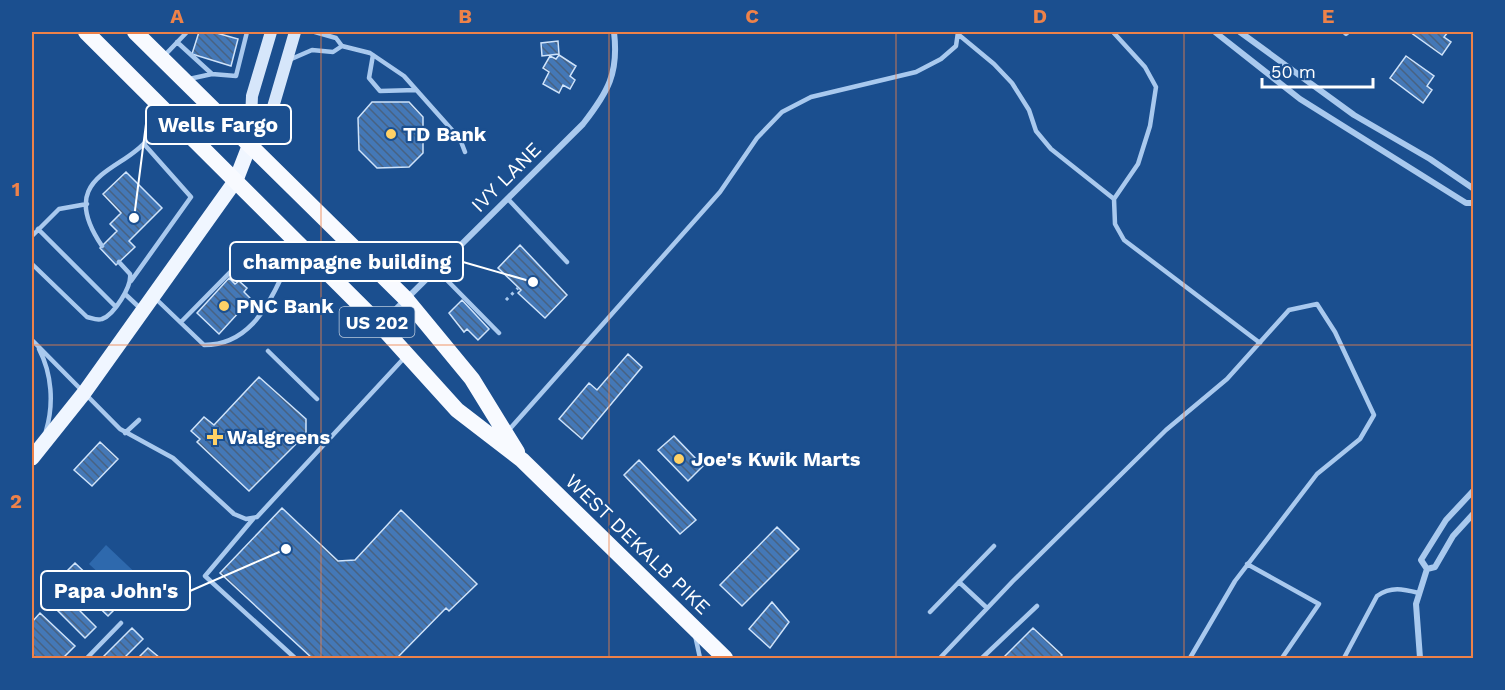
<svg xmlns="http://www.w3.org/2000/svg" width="1505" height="690" font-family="'Work Sans',sans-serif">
	<defs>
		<pattern id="building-back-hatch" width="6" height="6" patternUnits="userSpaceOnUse" patternTransform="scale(1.5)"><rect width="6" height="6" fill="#4478b7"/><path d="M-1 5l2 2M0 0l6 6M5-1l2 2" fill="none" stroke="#486282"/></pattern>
	</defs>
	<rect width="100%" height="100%" fill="#1b4f8f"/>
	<path fill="#2e69ad" d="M106,545L145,582L128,600L89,564Z"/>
	<path fill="url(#building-back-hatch)" stroke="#cfe3fa" stroke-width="1.5" d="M199,32H213L238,39L231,66L192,54Z
		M1410,32H1448L1444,37L1451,42L1442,55Z
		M558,41L559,54L542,56L541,43Z
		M559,55L576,66L570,76L575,80L570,89L563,85L559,93L543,84L549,72L543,68L550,56L556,59Z
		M1406,56L1434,76L1427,86L1432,90L1423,103L1390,78Z
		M372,102H409L423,117V153L409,167L377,168L359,150L358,118Z
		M126,172L162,208L129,241L135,247L116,265L100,248L117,231L110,224L121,213L103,194Z
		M520,245L567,295L545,318L518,293L521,290L498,268Z
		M229,278L235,284L239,281L247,288L244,292L251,299L219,334L197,313Z
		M462,300L489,329L478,340L467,329L464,332L449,313Z
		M628,354L642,367L582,439L559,419L589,383L597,390Z
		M259,377L306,419V434L249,491L197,442L200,439L191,431L204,417L214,425Z
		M674,436L703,466L688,481L658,450Z
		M100,442L118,459L92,486L74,470Z
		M639,460L696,520L680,534L624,475Z
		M282,508L338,561L355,560L401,510L477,584L449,611L446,608L397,658H312L220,573Z
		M777,527L799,549L742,606L720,585Z
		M75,563L119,605L108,616L64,574Z
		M53,584L96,627L85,638L42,595Z
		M772,602L789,622L770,648L749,629Z
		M40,613L75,646L63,658H32V622Z
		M132,628L143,639L124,658H102Z
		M1033,628L1062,655L1059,658H1003Z
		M148,648L160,658H138Z"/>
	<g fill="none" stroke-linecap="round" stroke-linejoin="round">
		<path stroke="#a9c9ee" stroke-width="3" stroke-dasharray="3 4.5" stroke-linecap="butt" d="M506,300L518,288"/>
		<path stroke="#a9c9ee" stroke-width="4.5" d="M315,32L336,38L342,46L370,53L404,76L460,139L465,152
			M1113,32L1145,67L1156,87L1150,126L1138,164L1114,199L1115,224L1124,240L1260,343
			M959,35L994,64L1012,83L1029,110L1036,131L1051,149L1114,199
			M177,42L212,74
			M373,55L369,78L380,91L416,90
			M164,56L187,32
			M289,60L312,50L333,52L342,46
			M189,79L212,74L236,76L247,32
			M508,199L567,262
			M38,229L115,306
			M32,236L59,209L87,204
			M102,246C41,156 172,173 152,106
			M32,264L87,317C92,318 97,321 102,319C114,315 132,286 130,274L119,262
			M273,268L282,275
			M436,269L499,333
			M131,281L191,197L144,144
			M125,294L140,308
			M155,298L204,345C246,345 266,311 282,276C286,267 297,259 303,251
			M181,322L250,252
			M32,340L120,429L173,458L234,514L246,519L257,517L405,357
			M39,349C52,374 54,404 46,431
			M268,351L317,399
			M508,431L720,192L757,138L782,112L811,97L916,72L941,59L956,46L958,32
			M125,433L139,420
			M253,519L205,576L295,658
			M1247,564L1319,604L1282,658
			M959,582L987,608
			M930,612L994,546
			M695,635L700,658
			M87,658L121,623
			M940,658L1013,581L1166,430L1227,379L1289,310L1317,304L1335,332L1374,415L1360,439L1317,474L1235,581L1190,658
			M982,658L1037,606
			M1344,658L1377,596C1391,586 1403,589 1419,593"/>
		<path stroke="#a9c9ee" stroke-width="6" d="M1215,32L1300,99L1466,203H1474
			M1240,32L1354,115L1430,159L1474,189
			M1346,33L1347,32
			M381,324L583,124C608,92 619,73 614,32
			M1427,569L1435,567L1453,536L1474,513
			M1420,658L1416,604L1427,569L1421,560L1446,520L1474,490"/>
		<path stroke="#d6e6fa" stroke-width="12" d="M250,143L252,96L271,32
			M250,144L271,114L295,32"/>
		<path stroke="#f0f6ff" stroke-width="15" d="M32,458L84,393L236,180L250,144"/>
		<path stroke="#f8faff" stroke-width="16" d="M86,32L380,325L457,410L522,460L725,658
			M135,32L406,299L472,379L517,452"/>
	</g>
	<path fill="none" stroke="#ee8249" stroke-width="1.5" stroke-opacity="0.55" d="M321,32V658M609,32V658M896,32V658M1184,32V658M32,345H1474"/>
	<g fill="#ffd166" stroke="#1b4f8f" stroke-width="2">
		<circle cx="391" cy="134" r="6"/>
		<circle cx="224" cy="306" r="6"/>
		<path d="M212 428h6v6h6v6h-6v6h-6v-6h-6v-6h6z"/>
		<circle cx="679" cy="459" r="6"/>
	</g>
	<g text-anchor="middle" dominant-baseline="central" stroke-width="4.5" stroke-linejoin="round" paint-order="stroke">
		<rect fill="#1b4f8f" stroke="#bbcadd" stroke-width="1.5" x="339.5" y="307" width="75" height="30" rx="4.5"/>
		<g font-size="18" font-weight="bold" fill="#fff">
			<text x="377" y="322">US 202</text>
		</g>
		<g font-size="20" font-weight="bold" fill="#fff" stroke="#1b4f8f" text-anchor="start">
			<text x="403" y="134">TD Bank</text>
			<text x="236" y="306">PNC Bank</text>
			<text x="227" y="437">Walgreens</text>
			<text x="691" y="459">Joe's Kwik Marts</text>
		</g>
		<g font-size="20" fill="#fff" stroke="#1b4f8f">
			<text transform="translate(506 177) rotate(-45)">IVY LANE</text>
			<text transform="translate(638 544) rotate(44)">WEST DEKALB PIKE</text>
		</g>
	</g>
	<path fill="none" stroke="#fff" stroke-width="2" d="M134 218L146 124M533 282L463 262M286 549L190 591"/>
	<g fill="#fff" stroke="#1b4f8f" stroke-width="2">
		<circle cx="134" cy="218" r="6"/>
		<circle cx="533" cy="282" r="6"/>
		<circle cx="286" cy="549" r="6"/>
	</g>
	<g fill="#1b4f8f" stroke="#fff" stroke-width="2">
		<rect x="146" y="105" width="145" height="39" rx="6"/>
		<rect x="230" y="242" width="233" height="39" rx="6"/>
		<rect x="41" y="571" width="149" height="39" rx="6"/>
	</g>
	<g font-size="21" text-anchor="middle" font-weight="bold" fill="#fff">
		<text x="218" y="132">Wells Fargo</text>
		<text x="347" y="269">champagne building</text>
		<text x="116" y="598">Papa John's</text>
	</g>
	<rect width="1505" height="690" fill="none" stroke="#1b4f8f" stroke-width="66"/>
	<path d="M1262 78v9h111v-9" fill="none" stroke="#ffffff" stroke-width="3"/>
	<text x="1271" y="78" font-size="18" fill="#ffffff" stroke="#1b4f8f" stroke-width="4.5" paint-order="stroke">50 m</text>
	<rect x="33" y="33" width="1439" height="624" fill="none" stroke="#ee8249" stroke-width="2"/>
	<g font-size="20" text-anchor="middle" font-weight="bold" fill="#ee8249">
		<text x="177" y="23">A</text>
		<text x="465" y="23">B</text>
		<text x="752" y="23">C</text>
		<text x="1040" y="23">D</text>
		<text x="1328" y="23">E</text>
		<text x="16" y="196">1</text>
		<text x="16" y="508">2</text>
	</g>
</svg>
